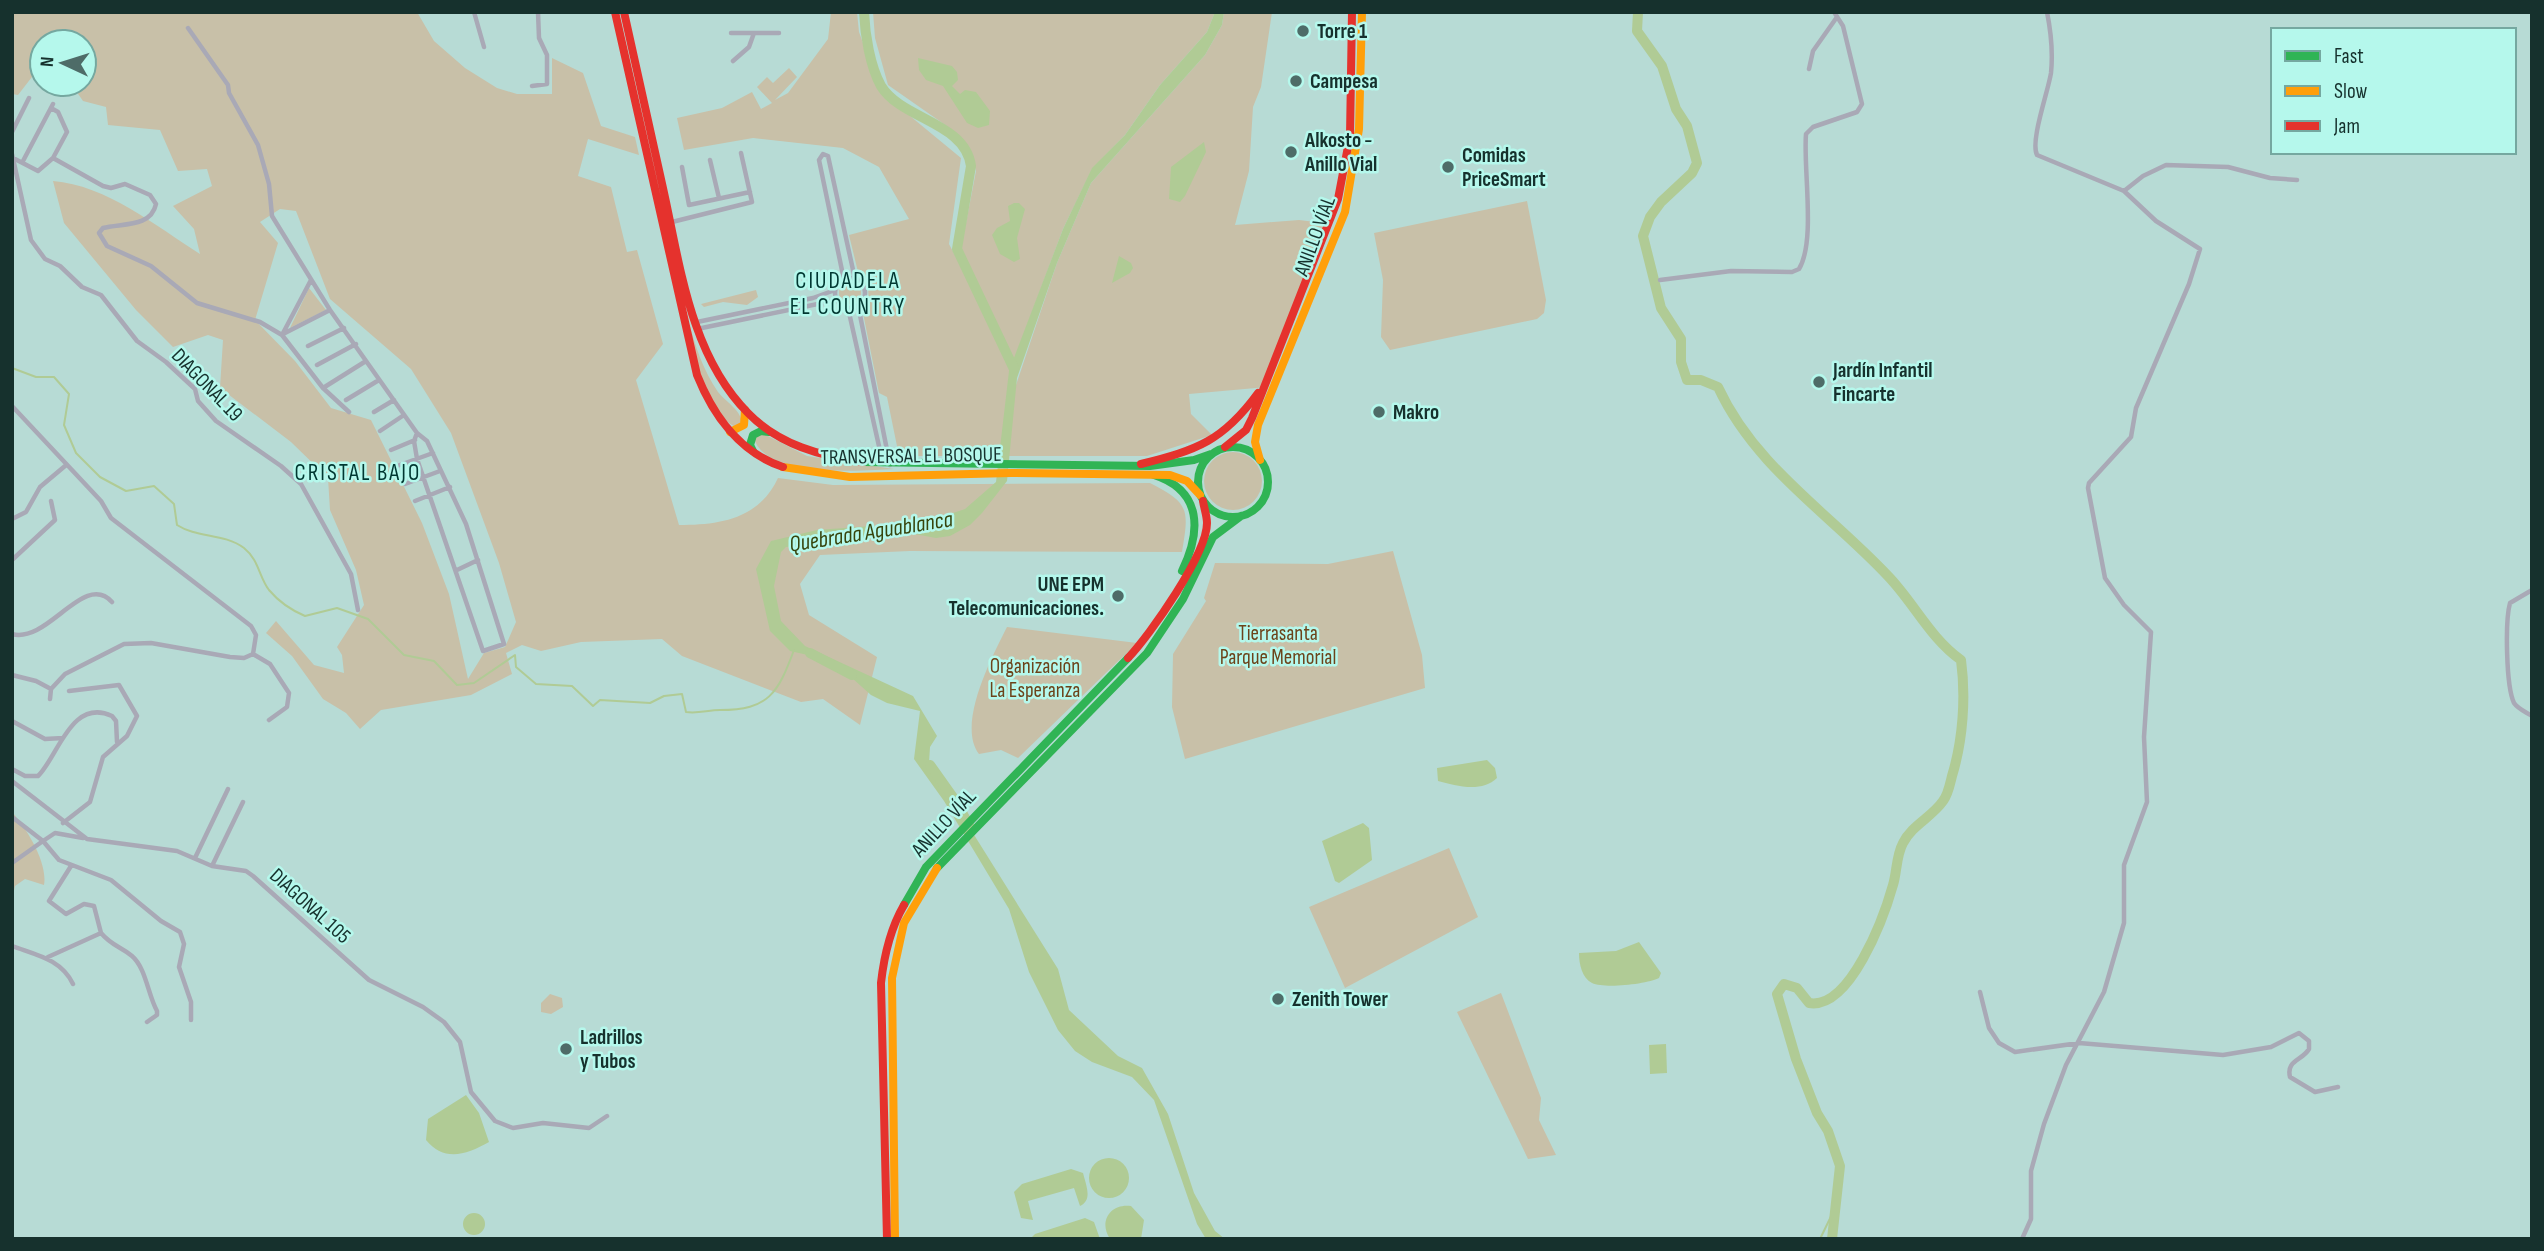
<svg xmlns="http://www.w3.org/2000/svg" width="2544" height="1251" font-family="'Sofia Sans Condensed',sans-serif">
	<rect width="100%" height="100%" fill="#b7dbd5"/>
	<path fill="#c8c0a8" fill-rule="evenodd" d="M12,12H417L434,41L465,68L497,88L517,94H552V58L583,73L601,126L635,137L639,155L588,139L578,176L611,187L627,252L637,250L663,344L636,380L679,525C720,525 759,519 778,478L833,485L1150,483C1190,503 1189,510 1182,552L910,551L820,555L800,584L809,615L877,657L860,725L823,699L801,702L682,656L662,639L581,642L541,651L522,645L506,653L512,674L471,695L381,710L360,729L346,713L323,699L292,656L266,633L276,621L314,665L344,673L342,655L337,647L364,605L356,570L330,510L328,478L291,442L220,388L223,340L208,335L173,347L136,310L64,223L53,181C106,185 156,226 200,254L194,229L173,206L212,186L207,169L178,171L160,130L108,125L106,107L83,101L74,88L53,89L56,84H84V42H75L78,34L63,37L59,42H42V64L18,95L12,94ZM280,209L296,211L330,299L411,369L451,433L499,563L516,622L505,647L484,653L468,679L449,594L422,523L371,420L331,408L295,361L255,320L278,243L260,222Z
		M831,12H857L859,32L881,92L961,158L949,244L996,333L961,249L976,171L971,151L951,129L888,85L875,38L873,12H1215L1207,32L1160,85L1125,135L1092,169L1063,229L1013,363L1009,359L1016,385L1057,263L1091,183L1205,55L1222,25L1224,12H1272L1261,87L1253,107L1249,171L1235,225L1299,220L1332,224L1267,387L1189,394L1191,414L1212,435L1147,456H899L887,397L879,393L862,308L869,302L868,287L859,276L849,235L909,219L879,167L843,148L753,138L684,150L677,118L722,108L752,92L761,109L772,103L757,87L767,77L773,83L789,68L797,77L775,100L788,93L828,39Z
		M1527,201L1546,300L1544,313L1537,319L1390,350L1381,337L1383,280L1374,233Z
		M839 293a11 11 0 1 1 22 0a11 11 0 1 1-22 0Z
		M309,288L326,310L290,328Z
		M756,290L758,297L747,305L723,302L704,307L701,304Z
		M689,323C696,348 703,370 718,392C726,402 741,410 742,423L735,427C701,407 696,358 689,323Z
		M762,433L807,456L894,469C863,471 764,478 754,438Z
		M1204 481a29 29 0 1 1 58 0a29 29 0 1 1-58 0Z
		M1393,551L1422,655L1425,688L1185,759L1172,707L1173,654L1206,601L1204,598L1215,563L1328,564Z
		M1007,627L1137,643L1018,758L1001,750L979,754C956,724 993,655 1007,627Z
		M12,812C27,829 48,863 44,885L25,879L15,886L12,900Z
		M1449,848L1478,917L1345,988L1309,907Z
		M1501,993L1541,1098L1539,1120L1556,1155L1528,1159L1457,1012Z
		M550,994L562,998L563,1007L551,1014L541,1012V1003Z"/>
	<path fill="#b0cb95" d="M1215,12H1224L1222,25L1205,55L1091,183L1057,263L1017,378L1007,481L982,513L970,525L950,536L936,538L882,528L829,543L786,547L781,552L774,586L781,621L805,646L913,696L937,736L930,747L929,763L1058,969L1069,1010L1118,1056L1142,1068L1168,1114L1194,1193L1215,1231L1225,1239H1206L1197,1224L1154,1100L1132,1077L1092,1062L1075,1051L1058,1030L1029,972L1009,909L944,801L914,759L920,711L887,703L871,695L843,670L821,658L790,651L770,631L756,569L771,541L817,530L926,522L965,509L996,482L1009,371L1063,229L1092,168L1125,135L1160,85L1207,32Z
		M918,58L952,66L957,72L958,80L952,86L960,94L965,90L976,92L990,111L989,125L978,128L967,123L943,86L926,80L919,70Z
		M1204,142L1206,152L1185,196L1180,202L1169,199L1171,167Z
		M1014,203H1019L1025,209L1017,238L1020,259L1014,262L1000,254L992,235L997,228L1010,221L1008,206Z
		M1119,256L1131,263L1133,268L1130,273L1112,283Z
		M1487,760L1495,768L1497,778C1482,793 1456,786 1438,781L1437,768Z
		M1363,823L1369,828L1372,860L1339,883L1335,881L1322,841Z
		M1639,942L1661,973L1659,978C1647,984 1605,989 1592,983C1582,978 1579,964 1579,953L1616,951Z
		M1666,1044L1667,1073L1650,1074L1649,1045Z
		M466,1095L479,1113L489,1142C466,1155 444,1162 426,1140L428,1119Z
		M1089 1178a20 20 0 1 1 40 0a20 20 0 1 1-40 0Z
		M1071,1169L1083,1173C1086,1185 1093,1200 1080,1206L1074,1188L1028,1201L1033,1220L1021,1218L1014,1192L1022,1184Z
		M1131,1206L1144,1220L1141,1239H1110C1098,1221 1111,1203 1131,1206Z
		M463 1224a11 11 0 1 1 22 0a11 11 0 1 1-22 0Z
		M1085,1218L1094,1222L1100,1239H1030L1035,1234Z"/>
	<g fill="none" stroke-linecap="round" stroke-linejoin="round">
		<path stroke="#b0cb95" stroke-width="2" d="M12,368L36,377H54L69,394L64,425L76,453L100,477L126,491L154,486L174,504L177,525C197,538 224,533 244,548C259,560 259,577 269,590C279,602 291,610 305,616L337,608L368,619L404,655L434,661L457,685L474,683L515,655L516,667L536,684L572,686L593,706L600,700L650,703L664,696L682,694L686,712C698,714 708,710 720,710C769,710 778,693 794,650
			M1820,1239L1837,1204"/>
		<path stroke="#b0cb95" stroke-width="10" d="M864,12C865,35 870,66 881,86C902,120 965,122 971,166L957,249L1014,369
			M1638,12L1637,31L1662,66L1676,109L1687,126L1697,163L1692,173L1661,202L1650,217L1643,236L1661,308L1681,339V362L1687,380H1701L1718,387C1755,467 1829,513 1888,576C1914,603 1930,638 1961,660C1966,697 1963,740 1952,776C1950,784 1948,795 1943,801C1932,817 1912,825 1903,843C1896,856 1897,872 1893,885C1884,917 1850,1010 1809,1003L1797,988L1784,984L1777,994L1796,1059L1817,1113L1828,1131L1840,1166L1832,1239
			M835,538L911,529
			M810,653L852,675
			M930,765L957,803L971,829"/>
		<path stroke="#a9a9b6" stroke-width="4.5" d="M474,12L484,47
			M188,28L228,85L229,93L258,145L269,184L272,216L330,310L417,433L427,441L466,524L504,644L483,651L417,459L414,441L417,433
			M731,33H779
			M733,61L749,47L754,33
			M1809,69L1813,51L1837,17
			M532,86L547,84V55L539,38L538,12
			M51,108L58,112L67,132L53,158
			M12,132L29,98
			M12,154L31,240L45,259L60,266L82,287L101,295L137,341L166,362L195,389L198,401L216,421L281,466L301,484L351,574L358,610
			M15,159L38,171L53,158L103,186L111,188L125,184L150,195L156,204C151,228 121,223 103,228L99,233L107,246L151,266L197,303L260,322L282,335L323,388L349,412
			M710,160L719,198
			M23,161L53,104
			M682,167L689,205L750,192
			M2124,191L2143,176L2166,165L2228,167L2270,178L2297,180
			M672,222L752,202L741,153
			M835 293a15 15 0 1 1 30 0a15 15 0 1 1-30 0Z
			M844,280L819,160L823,154L828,156L855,279
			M1660,280L1731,271L1792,272L1799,269C1816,241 1803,168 1806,134L1813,127L1857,112L1862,104L1843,26L1834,12
			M858,305L890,465
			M848,308L883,464
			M697,322L813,298L835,290
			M697,329L837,300
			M283,334L330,310
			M282,335L311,280
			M308,346L344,328
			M317,365L356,344
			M323,388L366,361
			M346,400L379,380
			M12,406L101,501L111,518L251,626L256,635L253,654
			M374,412L394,400
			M380,431L404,415
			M391,450L415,440
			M397,466L433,453
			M405,484L440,471
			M415,501L450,487
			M12,519L26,512L40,487L65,466
			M12,560L55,520L51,501
			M457,570L478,560
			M2532,590L2510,603C2505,621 2506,686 2514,703C2518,709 2526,712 2532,716
			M12,634C48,644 84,571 112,602
			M253,654L270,664L289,693L287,707L269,720
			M12,675L36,681L51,689L65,674L124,644L151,643L230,657L244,658L253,654
			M50,699L51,689
			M12,721L45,739L63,738
			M12,769L25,776H38C58,757 71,697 112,716L116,721L117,742
			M12,781L87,839L177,851L212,866L246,871L253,876L369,980L423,1007L444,1022L460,1042L471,1092L495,1121L513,1128L543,1123L589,1128L607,1116
			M12,817L43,841L12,863
			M63,823L90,802L103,757L127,736L137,716L119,685L69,691
			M83,838L55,833L43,841L59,860L111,880L161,921L180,932L184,944L179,967L191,1002V1020
			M195,858L228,789
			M71,866L49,901L66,914L84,904L94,906L101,933
			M212,866L243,802
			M12,946C36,955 61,959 73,984
			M48,957L101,933C112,946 120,946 132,956C146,968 148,995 157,1011V1015L147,1022
			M1980,992L1989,1028L1999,1043L2015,1052L2079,1043L2223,1055L2271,1047L2299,1033L2309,1041V1049C2302,1061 2286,1060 2290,1077L2315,1092L2338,1087
			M2022,1239L2031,1219V1171L2044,1124L2066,1065L2104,992L2124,923V865L2147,802L2144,737L2151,632L2124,605L2105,578L2088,488L2089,483L2131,437L2136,408L2189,284L2200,249L2156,221L2124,191L2037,155C2030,141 2048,92 2051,73C2053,53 2051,32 2047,12"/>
		<path stroke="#30b455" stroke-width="8" d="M1198 482a35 35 0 1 1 70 0a35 35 0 1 1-70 0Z
			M753,451L750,445L753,435L761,431L769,432
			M863,462L1150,466L1194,460L1211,454
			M1154,475C1203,491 1201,532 1182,571
			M937,868L1147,653L1183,599L1213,537L1241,516
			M904,905L926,867L1128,658"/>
		<path stroke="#ff9f0a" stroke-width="8" d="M730,432L744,425L745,410
			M1260,460L1255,442L1258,425L1345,212L1359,129L1362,12
			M783,467L850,477L1011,473L1170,475L1187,481L1200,495
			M895,1239L892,978L904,923L937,868"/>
		<path stroke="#e5322d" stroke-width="8" d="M615,12L697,375C713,415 740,453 783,467
			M624,12C637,71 650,129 663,188C680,264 690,355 748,413C779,445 821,456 863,462
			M1225,447L1246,430L1252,418L1338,199L1350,136L1352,12
			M1141,464C1197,450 1223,441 1258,393
			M1128,658C1150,635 1207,554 1207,523C1207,516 1204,508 1203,501
			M887,1239L881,983C884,956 890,929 904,905"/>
	</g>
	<g fill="#4e6c68" stroke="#b5f8ec" stroke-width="2.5">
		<circle cx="1303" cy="31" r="7"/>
		<circle cx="1296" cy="81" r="7"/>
		<circle cx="1291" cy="152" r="7"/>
		<circle cx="1448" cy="167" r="7"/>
		<circle cx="1819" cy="382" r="7"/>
		<circle cx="1379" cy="412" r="7"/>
		<circle cx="1118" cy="596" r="7"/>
		<circle cx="1278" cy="999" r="7"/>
		<circle cx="566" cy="1049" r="7"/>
	</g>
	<g text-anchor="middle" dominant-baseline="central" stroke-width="5" stroke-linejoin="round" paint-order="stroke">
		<g font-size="21" font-weight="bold" fill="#16312d" stroke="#b5f8ec" text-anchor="start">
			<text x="1317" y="31">Torre 1</text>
			<text x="1310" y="81">Campesa</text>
			<text x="1305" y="140">Alkosto -<tspan x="1305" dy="24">Anillo Vial</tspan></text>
			<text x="1462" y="155">Comidas<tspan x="1462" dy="24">PriceSmart</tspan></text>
			<text x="1833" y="370">Jardín Infantil<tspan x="1833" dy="24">Fincarte</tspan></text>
			<text x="1393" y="412">Makro</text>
			<text x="1104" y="584" text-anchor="end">UNE EPM<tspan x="1104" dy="24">Telecomunicaciones.</tspan></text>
			<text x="1292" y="999">Zenith Tower</text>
			<text x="580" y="1037">Ladrillos<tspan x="580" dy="24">y Tubos</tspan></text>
		</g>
		<g font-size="21" fill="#16312d" stroke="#b5f8ec">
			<text transform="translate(1315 236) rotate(-70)">ANILLO VÍAL</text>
			<text transform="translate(207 385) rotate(46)">DIAGONAL 19</text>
			<text transform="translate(911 456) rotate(-1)">TRANSVERSAL EL BOSQUE</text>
			<text transform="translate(944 823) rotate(-47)">ANILLO VÍAL</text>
			<text transform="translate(310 906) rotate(42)">DIAGONAL 105</text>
		</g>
		<g font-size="21" fill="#6c431a" stroke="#b5f8ec">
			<text x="1278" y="633">Tierrasanta<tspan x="1278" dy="24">Parque Memorial</tspan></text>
			<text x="1035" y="666">Organización<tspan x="1035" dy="24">La Esperanza</tspan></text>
		</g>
		<g font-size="23" letter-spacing="2" fill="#003731" stroke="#b5f8ec">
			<text x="848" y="281">CIUDADELA<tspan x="848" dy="26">EL COUNTRY</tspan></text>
			<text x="358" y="473">CRISTAL BAJO</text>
		</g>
		<g font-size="23" font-style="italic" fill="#36440c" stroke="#b5f8ec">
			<text transform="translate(871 532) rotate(-9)">Quebrada Aguablanca</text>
		</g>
	</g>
	<rect width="2544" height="1251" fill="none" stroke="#16312d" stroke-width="28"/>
	<rect x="2271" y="28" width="245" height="126" fill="#b5f8ec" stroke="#75a8a0" stroke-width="2"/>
	<rect x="2285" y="51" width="35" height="10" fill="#30b455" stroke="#75a8a0" stroke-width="2"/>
	<text x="2334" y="63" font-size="21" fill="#16312d">Fast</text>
	<rect x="2285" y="86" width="35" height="10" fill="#ff9f0a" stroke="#75a8a0" stroke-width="2"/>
	<text x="2334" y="98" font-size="21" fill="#16312d">Slow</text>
	<rect x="2285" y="121" width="35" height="10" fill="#e5322d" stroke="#75a8a0" stroke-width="2"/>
	<text x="2334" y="133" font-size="21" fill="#16312d">Jam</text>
	<g transform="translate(63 63) rotate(274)"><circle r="33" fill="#b5f8ec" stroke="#75a8a0" stroke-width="2"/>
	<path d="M0-5L12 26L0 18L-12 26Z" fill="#4e6c68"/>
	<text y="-10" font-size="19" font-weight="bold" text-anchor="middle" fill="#16312d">N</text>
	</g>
</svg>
